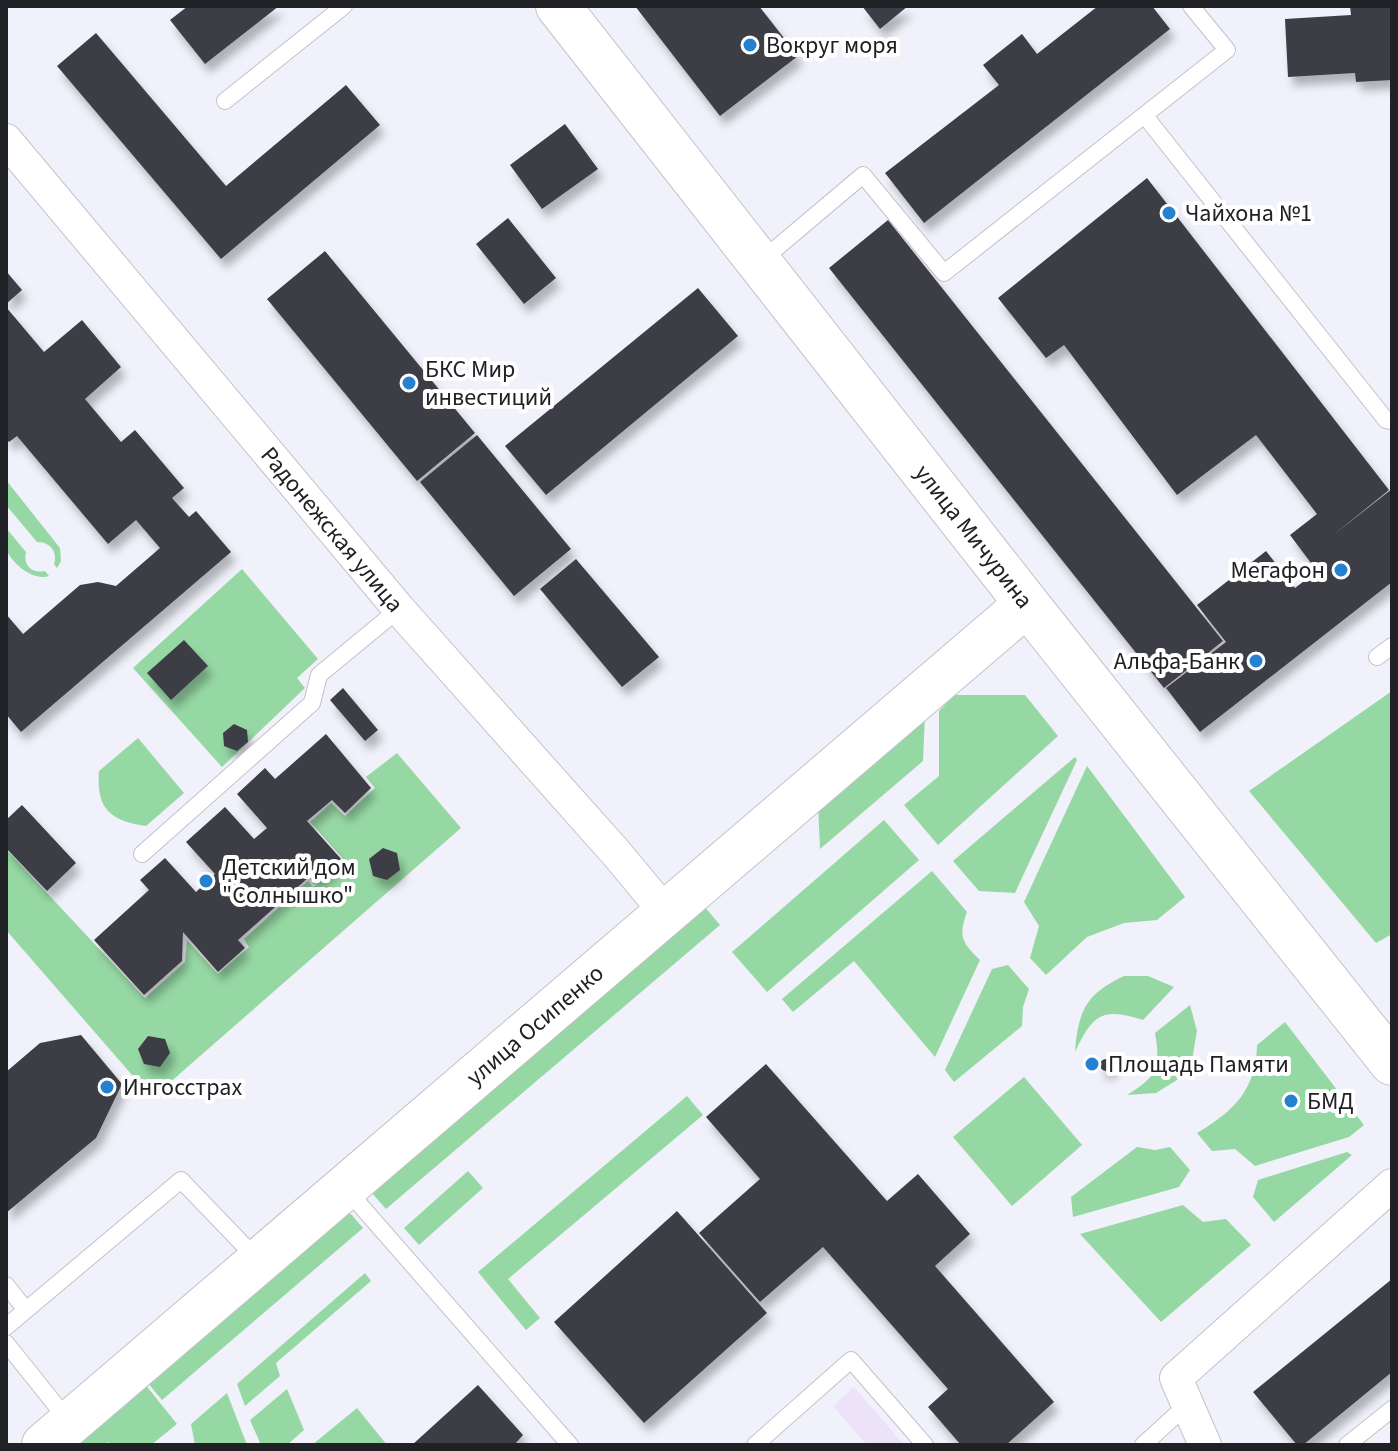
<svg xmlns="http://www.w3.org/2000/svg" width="1398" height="1451" font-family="'Source Sans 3',sans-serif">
	<defs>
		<filter id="shadow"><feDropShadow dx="5" dy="9" stdDeviation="4" flood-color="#0004"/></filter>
	</defs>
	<rect width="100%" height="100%" fill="#f0f1fa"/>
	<path fill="#ede3f9" d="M854,1387L904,1445H867L833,1406Z"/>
	<path fill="#96d8a4" d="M6,480L60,548L61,561L57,568L54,564C58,551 50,542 37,542L6,505Z
		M6,528L26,552C23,565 31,574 45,571L49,576C33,581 12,564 6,549C4,543 6,533 6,528Z
		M242,569L318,659L297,678L305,688L222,767L133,668Z
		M1392,691V934L1376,943L1249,791Z
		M954,695H1025L1058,736L938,845L904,805L939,776V711Z
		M925,713L923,761L820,849L818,803Z
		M138,738L184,793L146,826C110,821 96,809 99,771Z
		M397,753L461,828L152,1098L6,930V849L145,998L185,962L187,940L218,974L249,947L244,939L308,881L313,887L344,860L310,822L331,803L345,816L375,788L366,777Z
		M1075,757L1077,760L1015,893L979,891L953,861Z
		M1087,766L1185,897L1157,920L1124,923L1087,937L1046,975L1030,958L1039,926L1024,902Z
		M884,820L919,860L767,992L732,952Z
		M932,871L967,912C958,936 962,943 980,960L935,1057L854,961L793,1012L782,999Z
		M699,900L720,925L386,1209L364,1184Z
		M1008,965L1029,989L1023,1007L1022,1026L954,1082L945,1070L992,969Z
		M1124,976H1148L1174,987L1143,1020C1102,1007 1093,1014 1075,1052C1078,1011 1086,994 1124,976Z
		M1190,1005L1197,1031L1192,1060L1177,1080L1156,1093L1127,1095C1157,1077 1161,1067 1155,1033Z
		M1285,1022L1364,1125L1349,1137L1255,1166L1235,1149L1212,1151L1197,1133C1234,1111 1256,1090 1257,1045Z
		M1024,1077L1082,1145L1012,1206L953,1137Z
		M687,1096L703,1115L508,1279L540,1318L526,1330L478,1272Z
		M1137,1147L1155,1150L1170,1147L1190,1170L1179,1187L1073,1217L1071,1197Z
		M1347,1152L1352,1155L1274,1222L1253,1197L1258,1180Z
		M468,1171L483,1188L419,1245L404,1228Z
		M343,1205L363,1228L162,1400L142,1376Z
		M1183,1205L1203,1222L1226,1219L1251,1245L1161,1322L1080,1234Z
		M365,1273L371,1281L276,1363L280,1376L245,1406L237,1384Z
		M140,1378L177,1424L151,1445H111L108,1442L104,1445H58Z
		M287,1389L304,1430L287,1445H261L250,1420Z
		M227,1393L247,1445H195L191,1424Z
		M357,1408L387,1445H312Z"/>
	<path fill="#3d3d44" filter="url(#shadow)" d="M188,6H279L205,64L170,20Z
		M635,6H759L798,56L720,116Z
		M862,6H908L880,29Z
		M1098,6H1152L1170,29L924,223L885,173L999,85L983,65L1022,34L1037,54Z
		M1350,6H1392V80L1356,82L1355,73L1288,77L1285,19L1351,15Z
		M96,33L226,186L346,85L380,125L221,259L57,66Z
		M565,124L598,169L542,209L510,165Z
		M1147,178L1389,490L1332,536L1392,489V582L1200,732L1166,688L1226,642L1197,605L1266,551L1295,588L1317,571L1290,535L1317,514L1256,435L1177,495L1064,345L1046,358L998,298Z
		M508,218L556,278L524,304L476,244Z
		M888,220L1223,641L1164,688L829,268Z
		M325,251L475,433L417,481L267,299Z
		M6,271L22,290L6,304Z
		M698,288L738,336L546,495L505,446Z
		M6,307L44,352L82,320L121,367L85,399L121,442L135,430L184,488L172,498L189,517L196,511L231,552L21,732L6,714V614L23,634L80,585L98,582L116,586L160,548L136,520L108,544L17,436L9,442L6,439Z
		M477,435L571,549L514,596L420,482Z
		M576,559L659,657L622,687L540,589Z
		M184,640L208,666L171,700L147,673Z
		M343,688L378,730L365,741L330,700Z
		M234,724L247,730L248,742L237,751L224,746L223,733Z
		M326,734L371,788L345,813L332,800L307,821L342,860L314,884L309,877L238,940L245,948L218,972L183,932L182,961L144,995L94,940L149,890L140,880L165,858L196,892L215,874L186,842L225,807L254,839L267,828L237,794L265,768L275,779Z
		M22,805L76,863L47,891L6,848V820Z
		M383,848L397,853L400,870L387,880L373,876L369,859Z
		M81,1035L122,1084L96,1138L6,1213V1072L40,1043Z
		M148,1036L165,1039L170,1053L160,1067L144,1064L138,1049Z
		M1100 1065a6 6 0 1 1 12 0a6 6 0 1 1-12 0Z
		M766,1064L887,1201L918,1174L970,1234L935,1266L1054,1402L1006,1445H961L928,1407L948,1389L823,1247L760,1302L699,1233L760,1179L706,1117Z
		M677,1211L767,1313L644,1423L554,1322Z
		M1392,1279V1372L1303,1445H1297L1253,1392Z
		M478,1385L523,1435L514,1445H412Z"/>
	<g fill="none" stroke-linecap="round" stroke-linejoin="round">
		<g stroke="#c1c2cb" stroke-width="18">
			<path id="service" d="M225,101L344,6
				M1145,116L1386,420L1392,421
				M761,261L863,175L944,273L1227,50L1191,6
				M1377,657L1392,646
				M142,854L312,703L319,675L399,609
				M347,1190L570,1445
				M6,1285L26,1310
				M6,1327L181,1180L258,1260
				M6,1343L70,1423
				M755,1445L851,1360L925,1445
				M1143,1445L1188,1404
				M1347,1445L1392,1409"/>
		</g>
		<g stroke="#c1c2cb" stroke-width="34">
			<g id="minor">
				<path id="s1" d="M6,140L399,609L617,854L666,913"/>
				<path d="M1205,1445L1176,1378L1392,1185"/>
			</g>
		</g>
		<g stroke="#c1c2cb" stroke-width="46">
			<g id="secondary">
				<path id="s2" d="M558,6L1027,604L1392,1063"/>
				<path id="s3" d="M44,1445L1027,604"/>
			</g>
		</g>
		<use href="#service" stroke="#fff" stroke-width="16"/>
		<use href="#minor" stroke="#fff" stroke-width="32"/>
		<use href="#secondary" stroke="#fff" stroke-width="44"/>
	</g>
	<g fill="#2581ce" stroke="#fff" stroke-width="3">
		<circle cx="750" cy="45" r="8"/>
		<circle cx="1169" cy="213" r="8"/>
		<circle cx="409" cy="383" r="8"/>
		<circle cx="1341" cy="570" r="8"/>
		<circle cx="1256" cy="661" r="8"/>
		<circle cx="206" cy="881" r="8"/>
		<circle cx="1092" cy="1064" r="8"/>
		<circle cx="107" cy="1087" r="8"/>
		<circle cx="1291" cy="1101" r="8"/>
	</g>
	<g text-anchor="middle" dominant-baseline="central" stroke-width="8" stroke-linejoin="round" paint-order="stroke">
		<g font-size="24" fill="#202124" stroke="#fff" text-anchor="start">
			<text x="766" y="45">Вокруг моря</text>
			<text x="1185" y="213">Чайхона №1</text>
			<text x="425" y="369">БКС Мир<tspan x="425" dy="28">инвестиций</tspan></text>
			<text x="1325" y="570" text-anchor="end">Мегафон</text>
			<text x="1240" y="661" text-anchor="end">Альфа-Банк</text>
			<text x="222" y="867">Детский дом<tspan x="222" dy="28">"Солнышко"</tspan></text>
			<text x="1108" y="1064">Площадь Памяти</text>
			<text x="123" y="1087">Ингосстрах</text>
			<text x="1307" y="1101">БМД</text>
		</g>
		<g font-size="24" fill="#202124" stroke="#fff">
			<text stroke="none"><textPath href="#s1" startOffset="508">Радонежская улица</textPath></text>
			<text stroke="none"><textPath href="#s2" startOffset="674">улица Мичурина</textPath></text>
			<text stroke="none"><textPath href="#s3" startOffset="646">улица Осипенко</textPath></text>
		</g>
	</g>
	<rect width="1398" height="1451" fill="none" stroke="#202124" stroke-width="16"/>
</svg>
